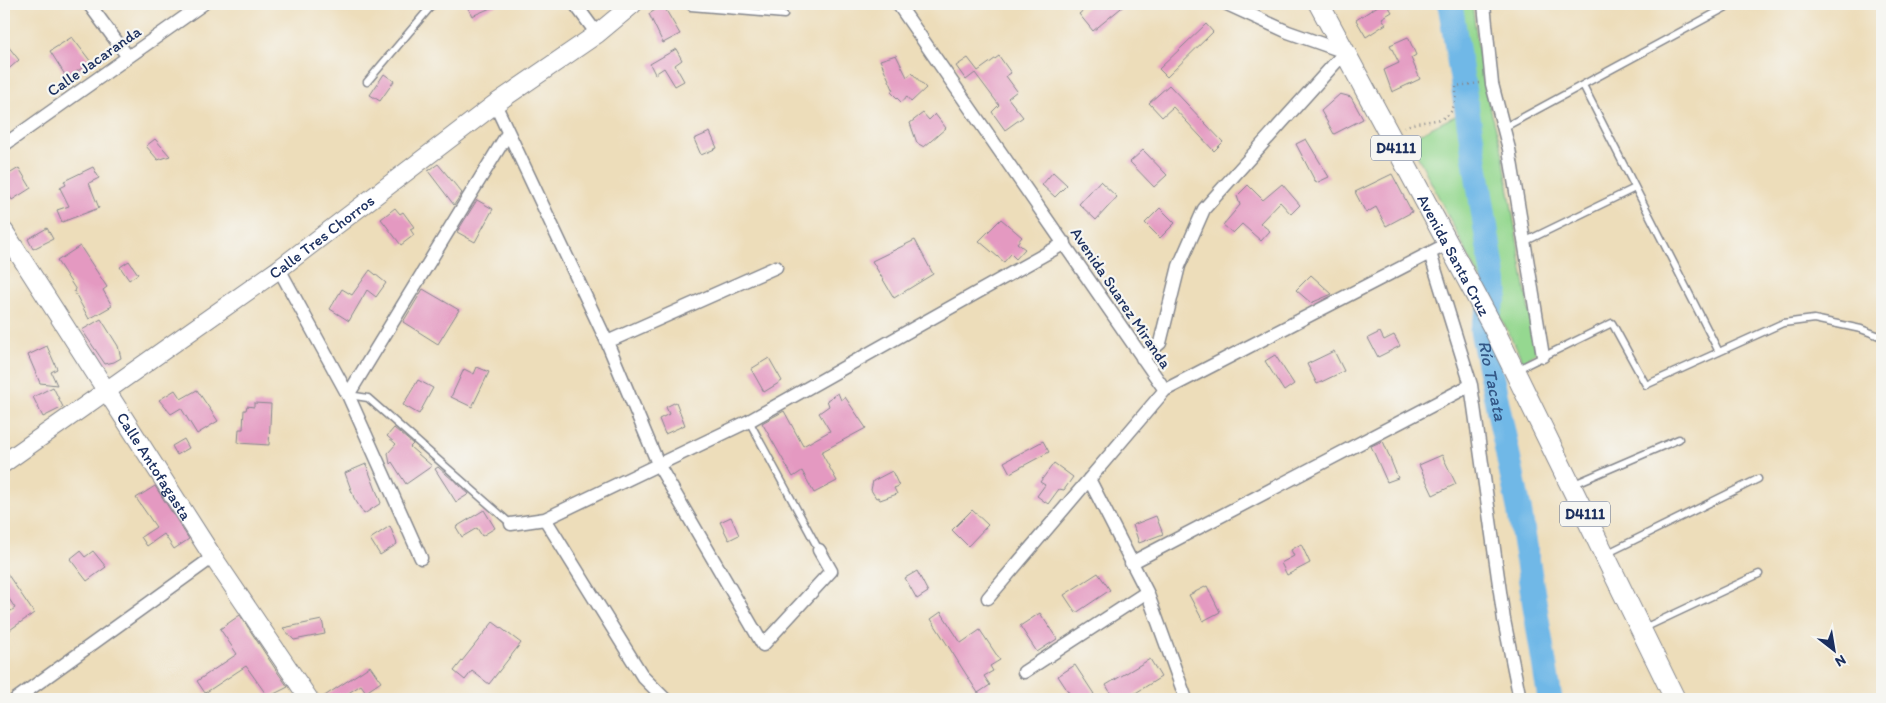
<svg xmlns="http://www.w3.org/2000/svg" width="1886" height="703" font-family="Itim,sans-serif">
	<rect width="100%" height="100%" fill="#f6f6f2"/>
	<filter id="ink" filterUnits="userSpaceOnUse"><feTurbulence type="fractalNoise" baseFrequency=".02" numOctaves="2"/><feDisplacementMap in="SourceGraphic" scale="10" xChannelSelector="R" yChannelSelector="G"/><feConvolveMatrix kernelMatrix="1 2 1 2 8 2 1 2 1" color-interpolation-filters="sRGB"/></filter>
	<filter id="wash" filterUnits="userSpaceOnUse"><feTurbulence type="fractalNoise" baseFrequency=".0096" numOctaves="4" result="noise"/><feDisplacementMap in="SourceGraphic" scale="20" xChannelSelector="R" yChannelSelector="G"/><feGaussianBlur stdDeviation="1.12" result="paint"/><feColorMatrix in="noise" values="0 0 0 0 0 0 0 0 0 0 0 0 0 0 0 0 0 1.4 0 .05"/><feComposite in="paint" operator="in"/></filter>
	<g filter="url(#wash)">
		<rect width="100%" height="100%" fill="#edddba"/>
		<path fill="#95d890" stroke="#588477" d="M1459,4H1472L1483,83L1502,150L1536,353L1523,361L1495,306L1503,298Z
			M1457,115L1486,290L1409,139Z"/>
		<g fill="none" stroke-linecap="round" stroke-linejoin="round">
			<path stroke="#6fb8e7" stroke-width="25" id="s1" d="M1450,4L1496,292L1482,331L1519,508L1550,699"/>
		</g>
		<g id="blocks">
			<path fill="#e499c1" d="M466,4H500L472,16Z
				M1091,4H1126L1093,31L1079,14Z
				M1381,4H1387L1392,12L1382,18L1386,24L1366,37L1356,20Z
				M663,5L680,34L663,43L649,14Z
				M1206,24L1213,32L1167,77L1159,69Z
				M72,37L91,62L67,78L50,51Z
				M1408,37L1416,55L1411,58L1420,79L1392,92L1384,70L1399,63L1390,45Z
				M4,41L19,60L4,73Z
				M676,49L682,60L675,65L684,81L675,86L664,68L655,74L650,64Z
				M896,55L907,77L912,73L926,88L911,102L907,97L901,102L891,92L893,89L880,60Z
				M999,56L1011,73L1006,76L1017,91L1008,98L1023,117L1005,130L992,112L999,105L975,73L966,80L956,66L968,58L978,71Z
				M384,74L394,81L380,101L370,95Z
				M1169,85L1223,142L1214,151L1173,107L1162,117L1149,103Z
				M1340,94L1351,97L1363,119L1334,134L1321,111Z
				M923,113L929,120L935,114L946,128L924,147L917,143L910,123Z
				M710,132L717,148L701,155L694,139Z
				M155,139L170,156L158,160L146,146Z
				M1306,139L1329,177L1316,183L1296,144Z
				M1143,150L1167,175L1154,187L1130,162Z
				M438,164L462,193L454,205L428,171Z
				M93,167L99,178L89,183L99,208L62,222L57,210L69,206L60,188L66,185L64,181Z
				M19,168L31,188L12,200L4,186V177Z
				M1053,172L1067,185L1055,197L1042,185Z
				M1392,174L1412,212L1386,226L1376,207L1366,213L1355,192Z
				M1100,181L1117,197L1096,220L1079,204Z
				M1282,184L1300,205L1291,214L1280,202L1260,223L1270,231L1261,241L1242,224L1233,233L1223,225L1240,205L1237,196L1248,185L1263,200Z
				M477,200L493,209L475,242L457,232Z
				M395,208L400,214L403,212L414,227L410,229L414,235L401,245L381,219Z
				M1160,208L1175,223L1160,238L1145,223Z
				M1001,219L1022,237L1017,243L1025,249L1016,259L1011,254L1004,262L979,241Z
				M47,228L53,239L33,249L28,239Z
				M915,240L933,274L894,298L872,261Z
				M80,246L107,287L103,290L112,306L89,319L74,291L76,290L57,261Z
				M129,261L138,274L129,280L120,267Z
				M370,270L386,283L376,297L367,290L349,321L330,309L342,289L352,295Z
				M1311,275L1332,294L1311,303L1296,290Z
				M423,289L459,310L438,344L403,322Z
				M101,319L118,346L121,358L114,362L105,364L82,330Z
				M1380,332L1384,340L1394,335L1400,346L1378,357L1368,338Z
				M47,346L57,369L51,372L57,385L40,383L28,355Z
				M1334,351L1344,371L1317,384L1307,364Z
				M1275,355L1294,384L1284,391L1265,361Z
				M769,358L782,381L764,392L751,369Z
				M477,367L489,372L472,407L451,397L464,369L474,374Z
				M418,380L433,388L419,414L403,405Z
				M53,387L63,407L43,417L33,397Z
				M175,390L181,399L197,390L218,421L197,434L181,408L171,414L159,400Z
				M838,393L841,400L845,397L866,428L821,452L837,481L814,493L802,471L793,477L762,423L784,411L803,446L830,431L819,413L829,406L827,400Z
				M676,402L685,425L665,434L659,419L669,414L666,407Z
				M254,403L271,404L269,445L238,443L239,429H243L244,410H246L247,406L254,407Z
				M394,428L413,444L410,447L432,466L406,484L392,462L390,464L388,453L396,444L387,436Z
				M184,439L189,448L177,455L172,446Z
				M1043,441L1049,452L1010,473L1004,462Z
				M1383,441L1398,478L1387,482L1371,446Z
				M1442,455L1456,484L1433,495L1419,465Z
				M1054,463L1073,477L1064,490L1059,489L1048,504L1037,496L1045,485L1040,482Z
				M366,464L381,503L364,514L354,498L345,473Z
				M438,467L469,494L456,502L435,469Z
				M892,471L899,486L894,488L897,494L880,500L878,497L876,498L871,490L873,481Z
				M155,486L189,539L174,549L164,534L147,546L141,537L156,527L136,498Z
				M484,510L495,528L482,536L477,528L462,537L456,527Z
				M972,510L988,525L968,546L952,530Z
				M1156,516L1163,534L1139,543L1133,525Z
				M731,517L739,535L729,540L720,522Z
				M390,526L397,544L380,555L370,539Z
				M1301,544L1310,563L1287,575L1281,563L1294,556L1291,550Z
				M80,551L85,557L93,551L106,567L87,581L70,559Z
				M4,569L34,613L4,634V616L15,608L4,591Z
				M917,571L928,592L917,599L905,578Z
				M1098,573L1110,590L1076,613L1064,595Z
				M1207,586L1220,612L1203,621L1189,595Z
				M941,612L961,643L980,630L1000,660L990,666L993,671L984,676L990,685L978,693L931,619Z
				M1040,613L1057,639L1037,652L1020,626Z
				M240,615L276,670L288,687L268,697L246,666L205,693L197,681L237,654L220,629Z
				M322,620L325,634L294,640L283,628Z
				M493,622L521,643L489,684L472,671L465,680L454,671Z
				M1150,659L1161,677L1126,699H1114L1106,685Z
				M1075,665L1094,694L1086,699H1073L1058,676Z
				M370,666L381,682L366,692L361,685L339,699H320Z"/>
		</g>
	</g>
	<g filter="url(#ink)">
		<use href="#blocks" fill-opacity="0" stroke="#84868c" stroke-width="1"/>
		<g fill="none" stroke-linecap="round" stroke-linejoin="round">
			<g stroke="#84868c" stroke-width="9">
				<path id="service" d="M688,4L691,7L784,15
					M367,82L433,4
					M1583,85L1719,352
					M1503,128L1732,4
					M1524,242L1635,188
					M1516,370L1612,323L1646,385L1783,323L1814,319L1861,329L1882,337
					M349,395L368,398L511,524
					M749,421L819,550
					M1572,485L1679,439
					M1606,554L1758,479
					M1642,629L1759,574"/>
			</g>
			<g stroke="#84868c" stroke-width="15">
				<path id="minor" d="M89,4L128,57
					M575,4L597,34
					M898,4L1165,390
					M1484,4L1492,84L1509,149L1543,356
					M495,104L607,342L659,466L763,645L831,571L819,550
					M4,145L203,4
					M1430,253L1471,385L1504,620L1520,699
					M279,269L348,395L421,558
					M607,342L776,267
					M1142,358L1160,343L1179,266L1204,209L1345,52L1288,32L1227,4
					M348,395L508,133
					M1089,479L1147,592L1186,699
					M545,519L643,677L665,699
					M511,524L545,519L749,421L1065,243
					M1131,563L1471,385
					M988,598L1165,390L1449,243
					M1024,672L1147,592
					M16,699L213,557"/>
			</g>
			<g stroke="#84868c" stroke-width="20">
				<g id="secondary">
					<path id="s2" d="M4,231L213,557L309,699"/>
					<path id="s3" d="M4,463L279,269L495,104L597,34L633,4"/>
				</g>
			</g>
			<g stroke="#84868c" stroke-width="22">
				<g id="primary">
					<path id="s4" d="M1319,4L1494,329L1675,699"/>
				</g>
			</g>
			<path stroke="#84868c" stroke-width="2.5" stroke-dasharray="1 4" stroke-linecap="butt" d="M1404,127C1431,115 1457,131 1456,86L1480,83"/>
			<use href="#service" stroke="#fff" stroke-width="6"/>
			<use href="#minor" stroke="#fff" stroke-width="12"/>
			<use href="#secondary" stroke="#fff" stroke-width="18"/>
			<use href="#primary" stroke="#fff" stroke-width="20"/>
		</g>
	</g>
	<g text-anchor="middle" dominant-baseline="central" stroke-width="4.5" stroke-linejoin="round" paint-order="stroke">
		<g fill="#f6f6f2" stroke="#5d6b8a" stroke-width="1">
			<rect x="1371" y="135.5" width="50" height="25" rx="4"/>
			<rect x="1560" y="501.5" width="50" height="25" rx="4"/>
		</g>
		<g font-size="15" font-weight="bold" fill="#1b2f5e">
			<text x="1396" y="148">D4111</text>
			<text x="1585" y="514">D4111</text>
		</g>
		<g font-size="16" fill="#1b2f5e" stroke="#f6f6f2">
			<text transform="translate(94 61) rotate(-35)">Calle Jacaranda</text>
			<text stroke="none"><textPath href="#s3" startOffset="390">Calle Tres Chorros</textPath></text>
			<text stroke="none"><textPath href="#s4" startOffset="285">Avenida Santa Cruz</textPath></text>
			<text transform="translate(1121 298) rotate(56)">Avenida Suarez Miranda</text>
			<text stroke="none"><textPath href="#s2" startOffset="279">Calle Antofagasta</textPath></text>
		</g>
		<g font-size="18" font-style="italic" fill="#345887" stroke="#f6f6f2">
			<text stroke="none"><textPath href="#s1" startOffset="384">Río Tacata</textPath></text>
		</g>
	</g>
	<rect width="1886" height="703" fill="none" stroke="#f6f6f2" stroke-width="20"/>
	<g transform="translate(1834 650) rotate(149)" stroke="#f6f6f2" stroke-width="4" paint-order="stroke">
	<path d="M0-4L9 19L0 12L-9 19Z" fill="#1b2f5e"/>
	<text y="-8" font-size="14" font-weight="bold" text-anchor="middle" fill="#1b2f5e">N</text>
	</g>
</svg>
